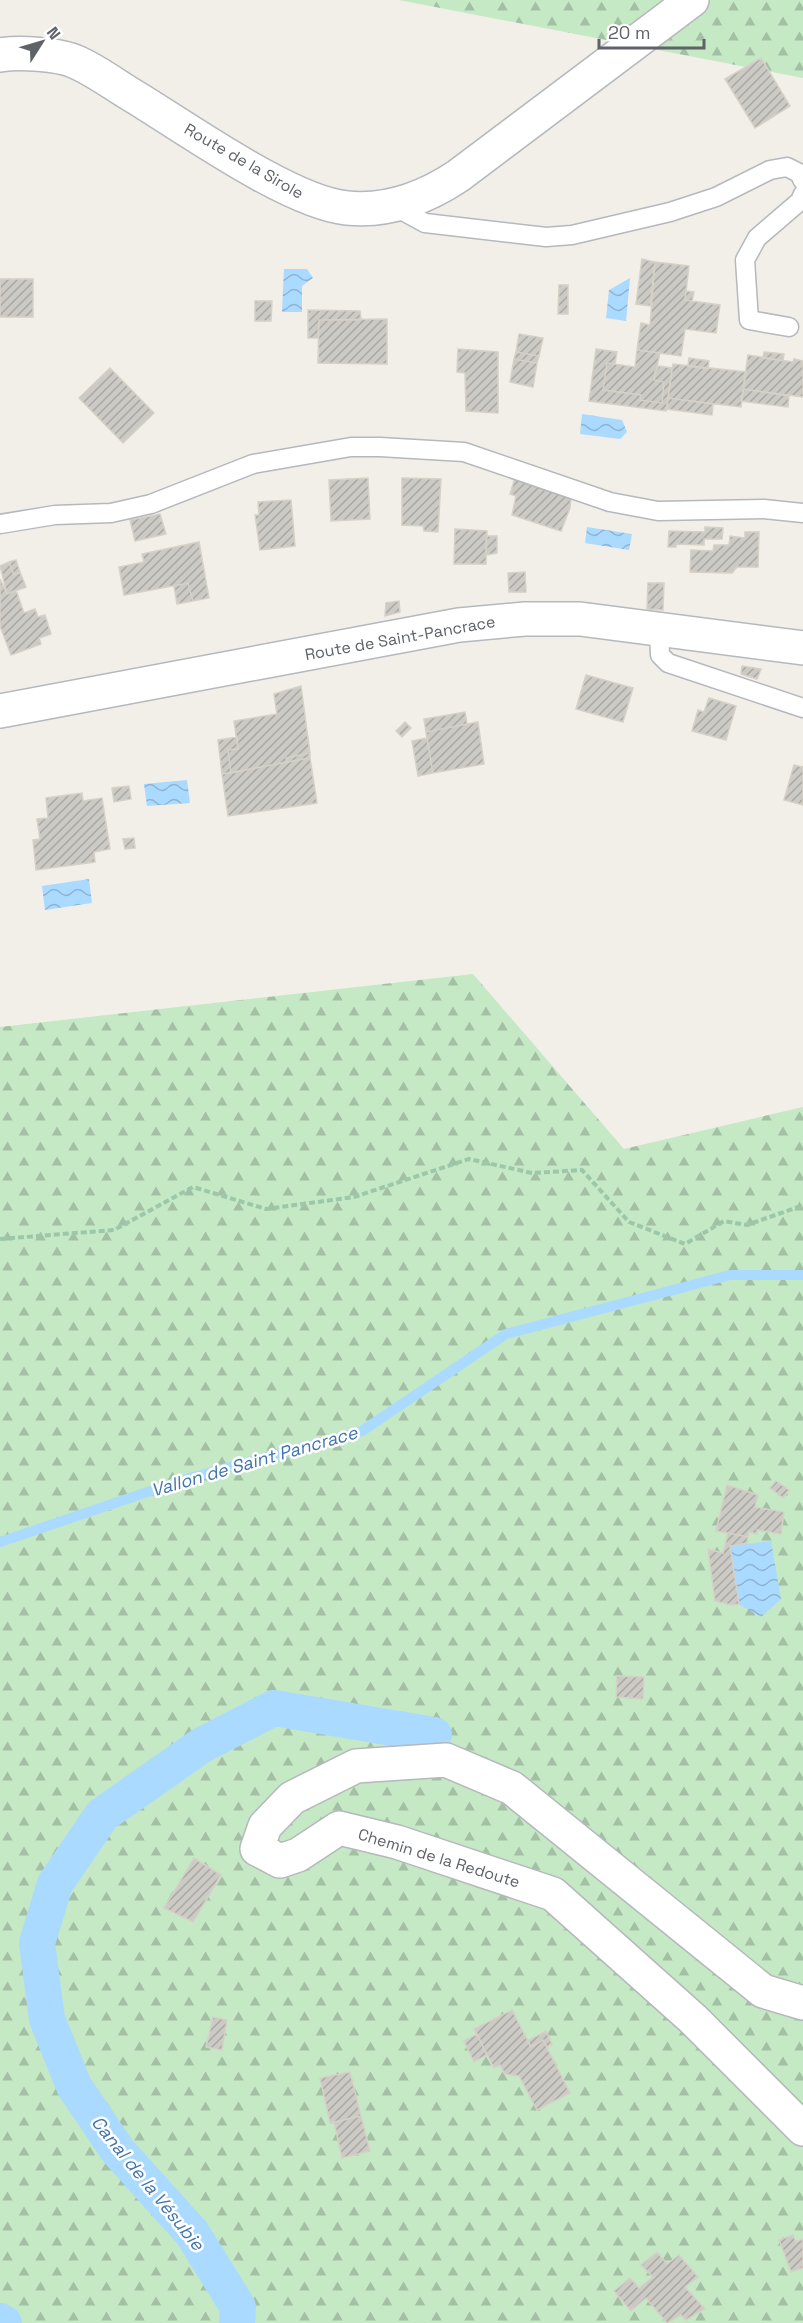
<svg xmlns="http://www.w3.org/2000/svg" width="803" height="2323" font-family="'Space Grotesk',sans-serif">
	<defs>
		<pattern id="forest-firs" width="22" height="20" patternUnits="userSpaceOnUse" patternTransform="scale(1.5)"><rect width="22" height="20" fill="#c5e8c5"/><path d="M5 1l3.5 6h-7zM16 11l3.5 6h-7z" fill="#a3c0a4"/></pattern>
		<pattern id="water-waves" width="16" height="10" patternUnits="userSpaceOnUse" patternTransform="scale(1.5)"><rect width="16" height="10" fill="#aadaff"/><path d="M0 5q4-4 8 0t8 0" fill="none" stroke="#8eb4d2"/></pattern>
		<pattern id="building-hatch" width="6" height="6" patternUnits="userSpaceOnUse" patternTransform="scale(1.5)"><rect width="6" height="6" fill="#cccac5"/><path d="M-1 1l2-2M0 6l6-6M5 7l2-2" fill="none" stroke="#a9a8a4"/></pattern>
	</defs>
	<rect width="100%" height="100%" fill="#f1efe8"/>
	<path fill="url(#forest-firs)" d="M399,0H803V78Z
		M473,974L624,1149L803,1107V2323H0V1027Z"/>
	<path fill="url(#water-waves)" d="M284,269H307L313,278L302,286V312H282Z
		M630,278L626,321L606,318L609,290Z
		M582,414L622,420L627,432L620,439L580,434Z
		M587,527L632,534L629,550L585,543Z
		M187,780L190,803L147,806L144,784Z
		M89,879L92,903L45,910L42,886Z
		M771,1541L781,1599L761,1617L739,1604L730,1546Z"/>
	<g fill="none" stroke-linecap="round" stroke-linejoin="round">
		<path stroke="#aadaff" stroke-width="10" d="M0,1542L186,1479L362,1431L506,1334L730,1275H803"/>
		<path stroke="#aadaff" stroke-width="36" d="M0,2321L4,2323
			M237,2323L238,2307L192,2233L118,2151L74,2086L47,2019L37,1943L55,1884L102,1815L202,1745L274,1708L434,1735"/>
	</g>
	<path fill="url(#building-hatch)" stroke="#d6d1c6" stroke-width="1.5" d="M761,58L790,106L755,128L725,79Z
		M642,259L655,262L650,306L636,304Z
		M655,262L689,266L685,300L720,305L716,333L685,329L681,356L637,350L641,323L650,325Z
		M0,279H33V317H0Z
		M559,285H568V314H558Z
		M686,291L694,292L692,301L685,300Z
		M255,301H272L271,321H255Z
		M308,310L360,311L361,320H319L318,338H308Z
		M387,319V364L318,363L319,320Z
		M519,334L543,338L539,356L516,352Z
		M458,349L498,352V413L466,411L465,373L457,372Z
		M596,349L617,352L615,364L607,363L603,390L641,395L640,400L662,403L664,382L654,380L655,371L659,366L672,368L666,411L589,401Z
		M637,350L660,353L654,380L664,382L662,403L640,400L641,395L603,390L607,363L635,367Z
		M516,352L539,356L537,363L514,359Z
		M764,352L784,354L783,361L763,358Z
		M748,355L793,362L794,359L803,361V397L743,389Z
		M689,358L709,361L708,369L688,366Z
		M514,359L537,363L533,387L510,382Z
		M673,364L746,372L741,407L668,398Z
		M110,368L154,413L123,443L79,398Z
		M743,389L789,396L788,407L741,401Z
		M668,398L713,404L712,415L667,409Z
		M368,478L370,519L331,521L329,480Z
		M402,478L441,479L438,532L424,531L423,526L402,525Z
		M515,478L571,497L570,508L561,531L512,515L516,496L510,494Z
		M291,500L295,546L260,550L255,515H259L258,502Z
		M160,514L166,534L135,541L130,520Z
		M705,527L723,528L722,539H704V545L676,544V547H668L669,531L705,532Z
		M455,529L487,531L486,564H454Z
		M745,532H759L758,567H737L732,573L690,572L691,550L713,551L714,545H729L730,536L745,538Z
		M486,536H497V553L486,555Z
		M199,542L209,598L193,601L188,583L124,595L119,567L144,562L142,554Z
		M16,560L20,572L14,575L9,562Z
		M9,562L14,575L20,572L26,587L7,594L0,566Z
		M525,572L526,592H509L508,573Z
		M0,579L7,594L16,590L24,613L35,609L38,617L45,615L51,634L39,638L41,644L11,655L0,626Z
		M188,583L193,601L177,604L174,586Z
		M648,583H664L663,610L647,609Z
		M399,601L400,612L385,616L386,603Z
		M742,666L761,669L757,679L741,674Z
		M586,675L633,688L623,722L576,709Z
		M301,686L310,753L286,758L287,762L231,773L228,750L238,749L234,721L277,714L274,694Z
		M709,698L736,706L726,740L692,731L698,710L704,712Z
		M465,712L467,724L426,732L424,719Z
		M405,722L411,728L402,737L396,731Z
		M478,722L484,764L433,773L426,732Z
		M237,737L238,749L228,750L231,773L222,774L218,740Z
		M427,738L433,773L418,776L412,741Z
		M310,753V758L287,762L286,758Z
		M310,758L317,803L228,816L222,774Z
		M794,765L803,767V805L784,800Z
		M129,786L131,799L114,802L112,788Z
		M82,793L83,801L102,798L110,849L94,852L95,862L36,870L33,840L40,839L37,819L48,818L46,798Z
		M134,838L135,848L125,849L123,839Z
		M776,1481L789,1490L783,1498L770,1488Z
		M727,1485L758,1495L755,1507L784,1512L781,1534L757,1530V1534L749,1532L748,1537L716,1531Z
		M728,1533L748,1537L747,1543L730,1546L739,1604L731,1605L715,1601L708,1549L723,1553Z
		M617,1676L644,1677L643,1699L616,1697Z
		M194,1858L221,1875L193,1922L164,1908Z
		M512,2010L531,2047L543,2040L570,2093L537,2110L519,2076L505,2074L500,2065L494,2068L474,2029Z
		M213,2017L227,2020L222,2050L206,2047Z
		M546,2031L552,2044L547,2047L543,2040L531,2047L527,2041Z
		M477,2034L487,2055L474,2062L464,2041Z
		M350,2072L361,2116L330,2123L320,2078Z
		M361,2116L370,2151L342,2158L334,2122Z
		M793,2235L796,2242L803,2239V2268L791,2272L779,2240Z
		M657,2252L667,2264L679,2255L698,2277L685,2287L705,2309L686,2320L681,2315L667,2323L646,2298L631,2311L614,2291L630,2278L639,2288L653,2277L641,2265Z"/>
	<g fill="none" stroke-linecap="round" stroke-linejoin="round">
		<g stroke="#b5b8bc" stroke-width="21">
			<path id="service" d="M392,205L425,223L546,237L572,235L670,212L716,197L770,170L787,167L799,173L803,181
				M789,327L749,320L745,260L757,238L800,201L803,194
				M0,524L55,515L111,513L151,504L253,464L351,447H380L464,452L610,502L658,511L764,509L803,513
				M659,630L660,655L668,663L803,708"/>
		</g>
		<g stroke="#b5b8bc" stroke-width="36">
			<path id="minor" d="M803,2003L763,1991L512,1788L446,1760L356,1766L292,1798L265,1826L257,1849L280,1861L298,1855L339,1828L397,1842L553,1894L693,2019L803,2129"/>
		</g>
		<g stroke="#b5b8bc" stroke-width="36">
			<path id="tertiary" d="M0,55C19,52 59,54 76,62C97,71 116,86 135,97C186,128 291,203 347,208C387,212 425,198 458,176L692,0
				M0,711L459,625L525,619H580L803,648"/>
		</g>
		<path stroke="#9cc7a9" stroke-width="4" stroke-dasharray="6 3" stroke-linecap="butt" d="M0,1239L114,1230L193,1187L266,1209L354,1197L469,1159L532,1173L582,1170L629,1222L685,1244L724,1221L747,1225L798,1207L803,1209"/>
		<use href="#service" stroke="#fff" stroke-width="18"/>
		<use href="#minor" stroke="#fff" stroke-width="33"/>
		<use href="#tertiary" stroke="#fff" stroke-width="33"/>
	</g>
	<g text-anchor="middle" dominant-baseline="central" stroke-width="5" stroke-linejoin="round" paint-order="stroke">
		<g font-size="16" fill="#5f6368" stroke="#fff">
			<text transform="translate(244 161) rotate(30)">Route de la Sirole</text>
			<text transform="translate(400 638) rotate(-10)">Route de Saint-Pancrace</text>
			<text transform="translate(439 1858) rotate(17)">Chemin de la Redoute</text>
		</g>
		<g font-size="18" font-style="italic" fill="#4174aa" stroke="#fff">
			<text transform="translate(254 1461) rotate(-16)">Vallon de Saint Pancrace</text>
			<text transform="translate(148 2183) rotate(51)">Canal de la Vésubie</text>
		</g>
	</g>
	<g transform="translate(42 42) rotate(53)" stroke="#ffffff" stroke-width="4.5" paint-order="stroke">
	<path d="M0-4.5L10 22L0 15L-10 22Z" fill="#5f6368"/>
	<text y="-9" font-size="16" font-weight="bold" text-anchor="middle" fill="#5f6368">N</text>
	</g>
	<path d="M599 39v9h105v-9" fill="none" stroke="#5f6368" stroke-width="3"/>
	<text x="608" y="39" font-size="18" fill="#5f6368" stroke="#ffffff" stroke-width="4.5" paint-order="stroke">20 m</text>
</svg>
